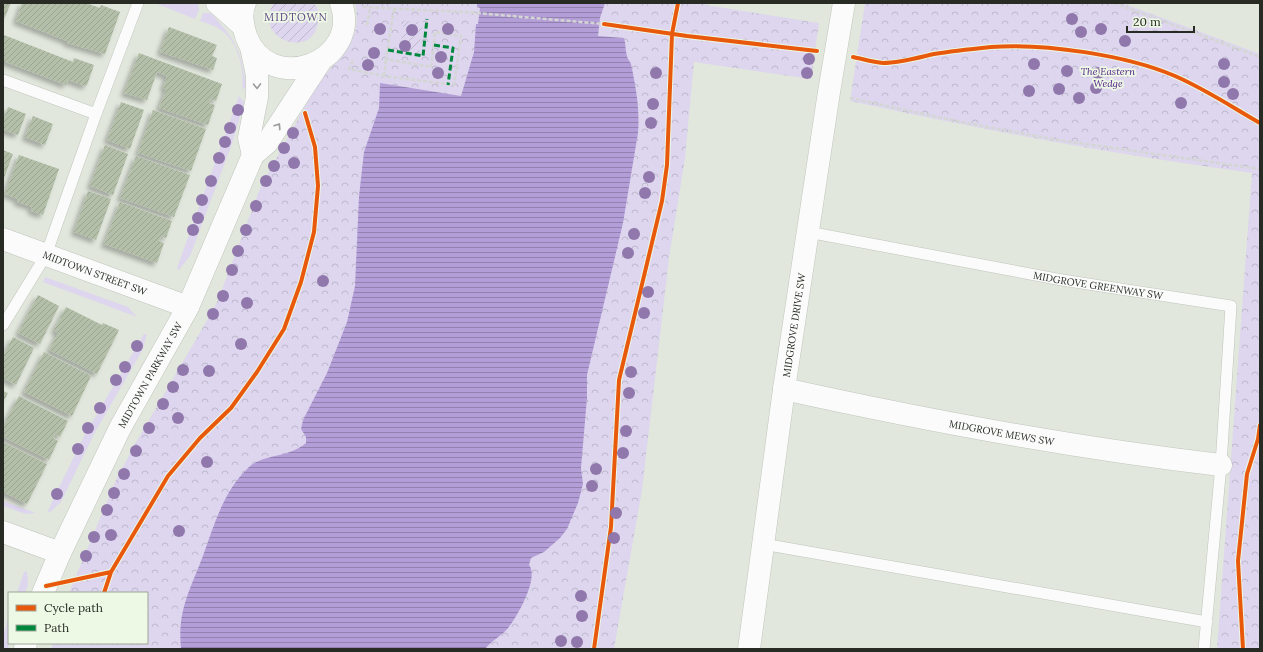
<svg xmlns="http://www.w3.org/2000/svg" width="1263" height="652" font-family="Lora,serif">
	<defs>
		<pattern id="park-crowns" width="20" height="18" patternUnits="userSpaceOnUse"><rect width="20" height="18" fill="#ddd6ee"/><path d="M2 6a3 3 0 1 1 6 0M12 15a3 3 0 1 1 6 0" fill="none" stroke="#beb8cc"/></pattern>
		<pattern id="garden-furrows" width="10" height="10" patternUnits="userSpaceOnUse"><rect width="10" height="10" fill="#ddd6ee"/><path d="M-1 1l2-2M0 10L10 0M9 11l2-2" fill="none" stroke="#beb8cc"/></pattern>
		<pattern id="water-rules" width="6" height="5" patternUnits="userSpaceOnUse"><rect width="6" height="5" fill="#b49ed8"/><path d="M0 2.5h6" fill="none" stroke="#9281af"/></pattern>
		<pattern id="building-hatch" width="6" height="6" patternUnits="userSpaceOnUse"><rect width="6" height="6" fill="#b3bfa9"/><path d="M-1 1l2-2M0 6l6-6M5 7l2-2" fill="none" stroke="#9aa491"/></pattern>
		<filter id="shadow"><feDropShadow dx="-3.5" dy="3.5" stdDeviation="2" flood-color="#0004"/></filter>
	</defs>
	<rect width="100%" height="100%" fill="#e1e7dc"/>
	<path fill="#ddd6ee" d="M155,3H195L198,4L199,10L195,19Z
		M203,13H211C237,43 240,47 246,86L242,90C245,70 238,39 218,28C213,25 206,23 200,21Z
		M239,96L244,102L243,107L232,144L190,256L179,270L177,268Z
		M45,277L128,307L137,317L43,282Z
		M144,334H147L143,349L94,434L61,502L49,513L48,511L52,502L84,436Z
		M3,501L36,513L25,514L3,506Z
		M27,571L28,585L25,593H17L24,572Z
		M9,616V643L8,649H3V636Z"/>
	<path fill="url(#park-crowns)" d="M355,3H706V5L819,23L811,79L694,62L685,158L669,258L642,490L614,649H51L53,643H147V593H69L116,480L135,444L209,317L218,300L261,186L316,87C336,57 364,46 355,3Z
		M865,3H1122L1260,54V649H1217L1252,173C1117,155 983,130 850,101Z"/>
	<path fill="url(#garden-furrows)" d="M274,3H314C319,9 320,16 318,23C312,61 251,38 274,3Z
		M404,21L423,22L419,54L400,51Z"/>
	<path fill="url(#water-rules)" d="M466,3H605L600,18L598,36L624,38C626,44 625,50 627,56C627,59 630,61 631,64C636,87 640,110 638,133L623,223L587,375V398L581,468L583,484L578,503L567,529L560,538L544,552L531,558L529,565C539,577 519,613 511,624C504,635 493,639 485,649H181C177,609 191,589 204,553C215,522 224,491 248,468C264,453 287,459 306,443V437L301,429L303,420L327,373L347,322L355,286L359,196L364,152L379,108L380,83L461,96L474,52L476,24H478L480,8L477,7V4Z"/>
	<path fill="url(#building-hatch)" filter="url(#shadow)" d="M3,3H11L3,21Z
		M22,3H86L100,8L101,5L120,12L105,54L67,43V41L16,21Z
		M169,27L217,45L212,56L217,58L213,70L160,52Z
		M4,35L73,62L74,58L94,65L87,85L85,86L68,80L66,85L3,61Z
		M139,53L222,84L216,101L211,99L209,103L215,105L208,125L159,108L166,89L163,88L167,76L157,72L147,100L124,93Z
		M121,102L144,110L130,149L107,140Z
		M8,107L26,114L18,135L3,130V120Z
		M153,110L206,129L191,171L138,153Z
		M33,116L53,124L45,145L25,137Z
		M105,145L128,154L113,195L90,186Z
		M3,150L13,154L3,181Z
		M19,155L59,169L43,215L31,211L32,207L17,202L18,199L5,194Z
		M136,156L190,175L174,217L120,198Z
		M88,191L111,199L96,240L74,232Z
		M120,202L172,221L166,238L161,236L159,241L164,243L157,263L104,244Z
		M38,295L59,306L40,344L18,333Z
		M66,307L102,325L103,323L119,330L97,374L49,350L58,333L54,330Z
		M13,337L34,348L16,385L3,378V356Z
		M44,352L91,376L72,416L24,392Z
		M3,391L8,393L3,402Z
		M19,396L68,421L60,437L55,434L53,438L58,441L49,460L3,437V426Z
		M3,442L47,464L27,504L3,492Z"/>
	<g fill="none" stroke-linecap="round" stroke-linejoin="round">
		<g stroke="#c0c5bd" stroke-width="12">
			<g id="service">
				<path d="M3,80L96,114L138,3"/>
				<path id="s1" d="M808,232L1062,280L1231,306L1221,465L1204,649"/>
				<path d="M3,325L46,255L96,114"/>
				<path d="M763,544L1207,622"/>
			</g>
		</g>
		<g stroke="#c0c5bd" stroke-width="23">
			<g id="minor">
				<path d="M217,3L243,26"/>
				<path d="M245,3C240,13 243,26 246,36C269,97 362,63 341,3"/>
				<path d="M251,47L257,75V97L249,138L253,155"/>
				<path id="s2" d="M3,239L188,307"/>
				<path id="s3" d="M784,389C929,421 1074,448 1221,465"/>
				<path d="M3,532L60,553"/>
				<path id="s4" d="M43,593L60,553L120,428L188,307L253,155L267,143L320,62"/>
				<path d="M25,649L26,643"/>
				<path id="s5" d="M749,649L784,389L829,92L844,3"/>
			</g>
		</g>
		<path stroke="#d4d6d3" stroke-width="2.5" stroke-dasharray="4 2" stroke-linecap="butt" d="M1114,3L1260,57
			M363,7L465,12L604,24
			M367,25L370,8
			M353,61L349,69L384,76L454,85L461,36L435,32L431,67L386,59L394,9
			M384,76L386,59
			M850,98L961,122L1058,140L1260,169"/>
		<use href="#service" stroke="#fafbfa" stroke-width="11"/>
		<use href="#minor" stroke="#fafbfa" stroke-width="22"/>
		<path stroke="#00873e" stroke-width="3" stroke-dasharray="6 3" stroke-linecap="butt" d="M434,45L453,48L448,85
			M388,50L423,56L427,19"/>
		<g stroke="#edf8e5" stroke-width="6">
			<path id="cycleway" d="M604,24L687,36L817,51
				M853,57C863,59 873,62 883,63C900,63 917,58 934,54C953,51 972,49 991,47C1044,43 1126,55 1175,76C1205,89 1232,107 1260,123
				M46,586L111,572
				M104,593L111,572L168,476L200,438L231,408L257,372L284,329L301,282L314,232L318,186L315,147L305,113
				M594,649L611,527L619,380L662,201L667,165L672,34L678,3
				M1243,649L1238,561L1247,474L1258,439L1260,425"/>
		</g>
		<use href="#cycleway" stroke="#e8590c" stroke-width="4"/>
	</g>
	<g fill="#9178ac">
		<circle cx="1072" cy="19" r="6"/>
		<circle cx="380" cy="29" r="6"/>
		<circle cx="448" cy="29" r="6"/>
		<circle cx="1101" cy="29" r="6"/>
		<circle cx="412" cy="30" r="6"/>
		<circle cx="1081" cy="32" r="6"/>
		<circle cx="1125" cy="41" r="6"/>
		<circle cx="405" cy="46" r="6"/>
		<circle cx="374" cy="53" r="6"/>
		<circle cx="441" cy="57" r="6"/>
		<circle cx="809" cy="59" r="6"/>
		<circle cx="1034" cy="64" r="6"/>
		<circle cx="1224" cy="64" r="6"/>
		<circle cx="368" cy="65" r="6"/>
		<circle cx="1067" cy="71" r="6"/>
		<circle cx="438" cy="73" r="6"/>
		<circle cx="656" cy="73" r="6"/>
		<circle cx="807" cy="73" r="6"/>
		<circle cx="1098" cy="73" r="6"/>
		<circle cx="1224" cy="82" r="6"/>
		<circle cx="1096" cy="88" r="6"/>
		<circle cx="1059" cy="89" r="6"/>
		<circle cx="1029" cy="91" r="6"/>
		<circle cx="1233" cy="94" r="6"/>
		<circle cx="1079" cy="98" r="6"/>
		<circle cx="1181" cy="103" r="6"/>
		<circle cx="653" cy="104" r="6"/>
		<circle cx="238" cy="110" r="6"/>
		<circle cx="651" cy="123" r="6"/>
		<circle cx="230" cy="128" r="6"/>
		<circle cx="293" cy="133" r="6"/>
		<circle cx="225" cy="142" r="6"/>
		<circle cx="284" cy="148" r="6"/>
		<circle cx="219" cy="158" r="6"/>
		<circle cx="294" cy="163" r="6"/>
		<circle cx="274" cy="166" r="6"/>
		<circle cx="649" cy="177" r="6"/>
		<circle cx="211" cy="181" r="6"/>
		<circle cx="266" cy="181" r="6"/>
		<circle cx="645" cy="193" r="6"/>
		<circle cx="202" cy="200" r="6"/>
		<circle cx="256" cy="206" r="6"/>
		<circle cx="198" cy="218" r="6"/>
		<circle cx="193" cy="230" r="6"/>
		<circle cx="246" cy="230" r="6"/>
		<circle cx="634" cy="234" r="6"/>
		<circle cx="238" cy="251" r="6"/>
		<circle cx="628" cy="253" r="6"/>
		<circle cx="232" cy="270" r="6"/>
		<circle cx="323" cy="281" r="6"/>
		<circle cx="648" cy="292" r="6"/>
		<circle cx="223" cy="296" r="6"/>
		<circle cx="247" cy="303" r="6"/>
		<circle cx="644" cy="313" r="6"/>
		<circle cx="213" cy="314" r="6"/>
		<circle cx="241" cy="344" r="6"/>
		<circle cx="137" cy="346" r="6"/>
		<circle cx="125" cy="367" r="6"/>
		<circle cx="183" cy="370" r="6"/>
		<circle cx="209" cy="371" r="6"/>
		<circle cx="631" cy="372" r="6"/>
		<circle cx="116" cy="380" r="6"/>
		<circle cx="173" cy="387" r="6"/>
		<circle cx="629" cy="393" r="6"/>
		<circle cx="163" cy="404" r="6"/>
		<circle cx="100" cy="408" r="6"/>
		<circle cx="178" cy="418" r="6"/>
		<circle cx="88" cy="428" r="6"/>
		<circle cx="149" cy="428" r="6"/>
		<circle cx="626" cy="431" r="6"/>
		<circle cx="78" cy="449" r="6"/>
		<circle cx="136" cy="451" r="6"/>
		<circle cx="623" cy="453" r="6"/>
		<circle cx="207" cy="462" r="6"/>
		<circle cx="596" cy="469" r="6"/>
		<circle cx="124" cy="474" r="6"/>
		<circle cx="592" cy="486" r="6"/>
		<circle cx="114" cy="493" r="6"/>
		<circle cx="57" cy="494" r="6"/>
		<circle cx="107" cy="510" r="6"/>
		<circle cx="616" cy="513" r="6"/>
		<circle cx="179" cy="531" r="6"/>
		<circle cx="111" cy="535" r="6"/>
		<circle cx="94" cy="537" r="6"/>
		<circle cx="614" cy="538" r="6"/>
		<circle cx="86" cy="556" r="6"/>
		<circle cx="581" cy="596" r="6"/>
		<circle cx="582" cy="616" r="6"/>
		<circle cx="561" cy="641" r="6"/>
		<circle cx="577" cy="642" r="6"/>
	</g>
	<defs><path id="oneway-chevron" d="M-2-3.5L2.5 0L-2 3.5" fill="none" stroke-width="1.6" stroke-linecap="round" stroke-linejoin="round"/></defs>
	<g stroke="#9b9d9a">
		<use href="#oneway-chevron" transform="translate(257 86) rotate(89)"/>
		<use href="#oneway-chevron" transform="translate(278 126) rotate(-57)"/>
	</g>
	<g text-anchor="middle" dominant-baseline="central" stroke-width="3.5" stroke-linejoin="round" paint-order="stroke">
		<g font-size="10" font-style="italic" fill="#4f1d84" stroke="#edf8e5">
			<text x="1108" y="71">The Eastern<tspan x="1108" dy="12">Wedge</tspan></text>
		</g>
		<g font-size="10" fill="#272b24" stroke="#edf8e5">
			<text stroke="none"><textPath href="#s2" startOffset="98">MIDTOWN STREET SW</textPath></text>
			<text stroke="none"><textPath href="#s1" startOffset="295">MIDGROVE GREENWAY SW</textPath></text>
			<text stroke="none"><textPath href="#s5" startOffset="327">MIDGROVE DRIVE SW</textPath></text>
			<text stroke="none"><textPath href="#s4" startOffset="243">MIDTOWN PARKWAY SW</textPath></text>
			<text stroke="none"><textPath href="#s3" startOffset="222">MIDGROVE MEWS SW</textPath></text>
		</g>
		<g font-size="11" letter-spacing="1" fill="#604785" stroke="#edf8e5">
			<text x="296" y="17">MIDTOWN</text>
		</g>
	</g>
	<rect width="1263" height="652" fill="none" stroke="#272b24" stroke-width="8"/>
	<rect x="8" y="592" width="140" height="52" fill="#edf8e5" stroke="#9ea698"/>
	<rect x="16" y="605" width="20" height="6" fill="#e8590c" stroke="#9ea698"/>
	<text x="44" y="612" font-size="12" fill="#272b24">Cycle path</text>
	<rect x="16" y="625" width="20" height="6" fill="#00873e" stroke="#9ea698"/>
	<text x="44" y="632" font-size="12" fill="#272b24">Path</text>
	<path d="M1127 26v6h67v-6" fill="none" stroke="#272b24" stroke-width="2"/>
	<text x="1133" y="26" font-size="12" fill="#272b24" stroke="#edf8e5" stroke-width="3" paint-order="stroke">20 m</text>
</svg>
